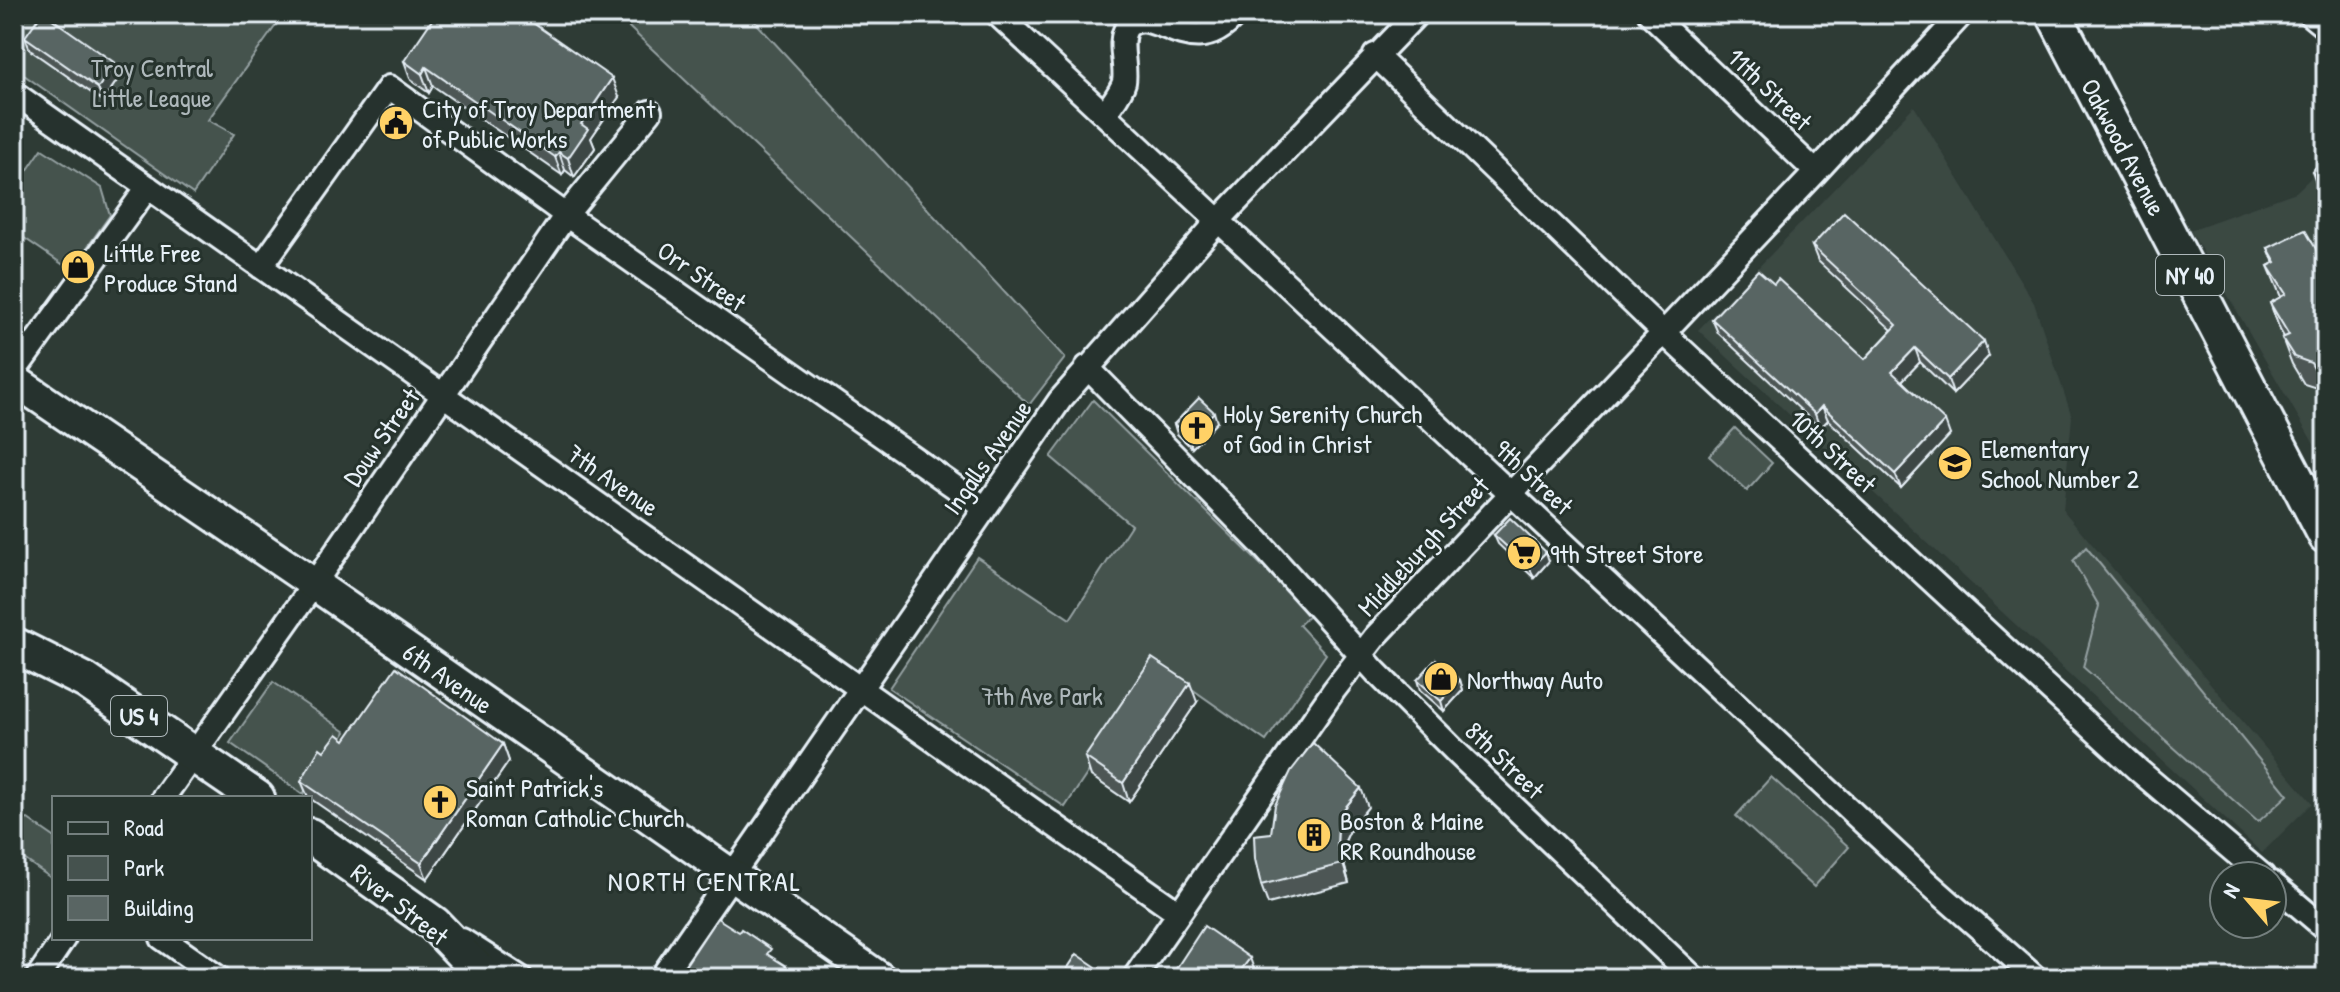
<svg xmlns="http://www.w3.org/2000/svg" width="2340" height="992" font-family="'Patrick Hand',sans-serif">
	<rect width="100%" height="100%" fill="#2e3b35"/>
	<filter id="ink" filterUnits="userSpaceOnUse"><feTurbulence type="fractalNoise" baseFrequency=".0125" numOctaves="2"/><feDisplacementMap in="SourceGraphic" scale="16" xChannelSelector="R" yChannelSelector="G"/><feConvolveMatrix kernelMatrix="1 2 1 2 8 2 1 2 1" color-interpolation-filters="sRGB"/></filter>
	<g filter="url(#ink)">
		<path fill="#3b4843" d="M1914,106L2034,303L2072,417L2063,510L2312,803L2262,853L1698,330Z
			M2326,163V465L2190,230L2296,192Z"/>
		<path fill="#45524e" stroke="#96a2a3" stroke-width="2" d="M17,14H284L208,120L234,134L193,194L14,68V17Z
			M615,14H748L1065,358L1029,405Z
			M42,149L102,188L110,215L71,270L14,231V190Z
			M1093,400L1311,614L1299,625L1326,654L1266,741L1159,666L1065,807L889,688L977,557L1070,619L1131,525L1051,457Z
			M1735,428L1772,463L1747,491L1709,456Z
			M2086,547L2288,795L2258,822L2083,667L2099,606L2073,561Z
			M273,682L346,732L303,794L230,743Z
			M1771,777L1849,847L1814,887L1736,816Z
			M28,819L54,837V880L14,852V823Z"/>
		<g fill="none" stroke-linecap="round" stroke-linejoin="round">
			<g stroke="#e8f1f8" stroke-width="28">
				<path id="street" d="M997,14L1928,883L2036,978
					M1650,14L1816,172
					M2309,14L2326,28
					M1375,55L1664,333L2014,657L2138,770L2263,876
					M14,93L1179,913
					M1105,114C1111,104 1121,93 1124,82C1127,65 1117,42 1127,27C1152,0 1192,68 1236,14
					M261,267L389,87L566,215L985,508
					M1087,367L1259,542L1376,672L1458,754L1694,978
					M14,372L148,187
					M163,798L314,584L566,215L650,112
					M2272,883L2326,929
					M162,938L219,978
					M462,940L521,978
					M37,978L64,938
					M661,978L1060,400L1219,220L1417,14
					M1134,978L1334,690L1375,637L1816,172L1962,14"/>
			</g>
			<g stroke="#e8f1f8" stroke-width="36">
				<path id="secondary" d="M14,380L314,584L880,978"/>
			</g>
			<g stroke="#e8f1f8" stroke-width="40">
				<path id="primary" d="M2054,14L2326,536
					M14,645L86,681L257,798
					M310,836L434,924L486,978"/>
			</g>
			<use href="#street" stroke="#26332d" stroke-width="22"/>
			<use href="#secondary" stroke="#26332d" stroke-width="30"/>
			<use href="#primary" stroke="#26332d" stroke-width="34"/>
		</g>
		<path fill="#4d5755" stroke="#e8f1f8" stroke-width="2" d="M25,37L120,76L103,101L30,50Z
			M404,61L619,97L591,138L595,148L574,177L565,170L562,175L433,86L429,93L411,80Z
			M2326,155V203L2322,199L2312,172Z
			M1812,246L1989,356L1953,394L1920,362L1902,381L1950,435L1901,488L1828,420L1820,428L1718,333L1712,319L1774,284L1865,359L1892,330L1818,261Z
			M2268,248L2319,254L2326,250V408L2321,395L2323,394L2320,389L2304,384L2292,364L2282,338L2284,337L2280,330L2270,303L2281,297L2268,266L2274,263Z
			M1217,422L1192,448L1177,434L1174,424Z
			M1494,535L1549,561L1534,578L1498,544Z
			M1417,680H1460L1463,690L1444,711L1420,690Z
			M1197,702L1129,802L1091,776L1085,757Z
			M345,740L503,744L509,761L427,879L308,797L301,781L324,751Z
			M1368,807L1351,828L1344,843V864L1349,883L1268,904L1261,885Z"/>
		<path fill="#3e4745" stroke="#e8f1f8" stroke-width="2" d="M115,63L120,76L103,101L98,88Z
			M426,67L433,86L429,93L422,74Z
			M612,78L619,97L591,138L595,148L574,177L568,158L581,124Z
			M559,152L565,170L562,175L555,157Z
			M1984,341L1989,356L1953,394L1948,379Z
			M1915,348L1920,362L1897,386L1892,372Z
			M1822,406L1828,420L1820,428L1815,414Z
			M1214,412L1217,422L1192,448L1189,438Z
			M1945,421L1950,435L1901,488L1895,474Z
			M1546,552L1549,561L1534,578L1530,568Z
			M1460,680L1463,690L1444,711L1441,701Z
			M1190,683L1197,702L1129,802L1123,783Z
			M503,744L509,761L427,879L421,863Z
			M1361,788L1368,807L1351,828L1344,843V864L1349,883L1337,845L1338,825L1344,809Z
			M1250,958L1255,972L1250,978H1235Z
			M786,966L790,978H778Z
			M1099,969L1103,978H1093Z"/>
		<path fill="#596563" stroke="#e8f1f8" stroke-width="2" d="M41,14H45L115,63L98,88L25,37Z
			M436,14H520L612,78L581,124L588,129L568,158L559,152L555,157L426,67L422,74L404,61Z
			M2326,155V184L2312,172Z
			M1844,212L1984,341L1948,379L1915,348L1892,372L1945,421L1895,474L1822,406L1815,414L1712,319L1758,270L1774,284L1778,279L1865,359L1897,325L1812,246Z
			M2305,230L2319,254L2326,250V391L2311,363L2294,357L2282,338L2289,335L2270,303L2286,294L2268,266L2276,262L2268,248Z
			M2326,392V404L2321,395Z
			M1199,398L1214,412L1189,438L1174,424Z
			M1510,518L1546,552L1530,568L1494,535Z
			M1152,658L1190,683L1123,783L1085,757Z
			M1436,659L1460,680L1441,701L1417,680Z
			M396,667L503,744L421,863L301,781L320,748L324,751L337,734L345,740Z
			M1313,743L1361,788L1344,809L1338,825L1337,845L1342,864L1261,885L1255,859L1254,835L1271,833L1275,805L1291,771Z
			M717,918L739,932L741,929L771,949L767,954L786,966L778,978H677Z
			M1204,926L1250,958L1235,978H1170Z
			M1077,954L1099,969L1093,978H1061Z"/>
	</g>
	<defs>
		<g id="civic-disc" transform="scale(1.8)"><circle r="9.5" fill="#ffd166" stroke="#26332d"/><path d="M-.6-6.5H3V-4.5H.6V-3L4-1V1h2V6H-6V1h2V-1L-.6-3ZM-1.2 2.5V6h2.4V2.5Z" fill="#111"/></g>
		<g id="shop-disc" transform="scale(1.8)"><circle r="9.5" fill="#ffd166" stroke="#26332d"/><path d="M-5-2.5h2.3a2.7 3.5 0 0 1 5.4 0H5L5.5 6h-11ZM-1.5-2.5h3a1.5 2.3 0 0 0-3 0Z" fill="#111"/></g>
		<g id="church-disc" transform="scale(1.8)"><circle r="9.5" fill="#ffd166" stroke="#26332d"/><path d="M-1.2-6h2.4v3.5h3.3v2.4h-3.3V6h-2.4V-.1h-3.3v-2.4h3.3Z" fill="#111"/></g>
		<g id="school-disc" transform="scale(1.8)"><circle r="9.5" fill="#ffd166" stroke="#26332d"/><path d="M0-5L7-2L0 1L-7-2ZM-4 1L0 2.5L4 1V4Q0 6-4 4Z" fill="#111"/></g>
		<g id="supermarket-disc" transform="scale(1.8)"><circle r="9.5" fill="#ffd166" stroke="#26332d"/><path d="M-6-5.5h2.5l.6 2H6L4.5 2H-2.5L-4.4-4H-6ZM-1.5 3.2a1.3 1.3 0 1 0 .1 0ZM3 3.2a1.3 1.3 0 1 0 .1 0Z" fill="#111"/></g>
		<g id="building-disc" transform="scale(1.8)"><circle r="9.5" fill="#ffd166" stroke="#26332d"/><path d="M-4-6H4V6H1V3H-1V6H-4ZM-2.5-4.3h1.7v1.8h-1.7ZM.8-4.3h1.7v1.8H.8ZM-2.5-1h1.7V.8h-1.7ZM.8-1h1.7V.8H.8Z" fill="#111"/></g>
	</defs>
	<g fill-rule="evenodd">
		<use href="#civic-disc" x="396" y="123"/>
		<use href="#shop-disc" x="78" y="267"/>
		<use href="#church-disc" x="1197" y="428"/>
		<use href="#school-disc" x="1955" y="463"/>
		<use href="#supermarket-disc" x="1524" y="553"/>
		<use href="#shop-disc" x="1441" y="679"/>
		<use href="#church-disc" x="440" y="802"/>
		<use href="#building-disc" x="1314" y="835"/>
	</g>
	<g text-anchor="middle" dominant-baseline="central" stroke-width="6" stroke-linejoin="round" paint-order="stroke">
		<g fill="#26332d" stroke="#aeb8bb" stroke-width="2">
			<rect x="2156" y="255" width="68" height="40" rx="6"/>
			<rect x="111" y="696" width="56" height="40" rx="6"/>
		</g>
		<g font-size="24" font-weight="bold" fill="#e8f1f8">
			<text x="2190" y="275">NY 40</text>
			<text x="139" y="716">US 4</text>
		</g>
		<g font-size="26" fill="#afb9bc" stroke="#26332d">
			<text x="152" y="67">Troy Central<tspan x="152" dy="30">Little League</tspan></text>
			<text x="1042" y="695">7th Ave Park</text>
		</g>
		<g font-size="26" fill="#e8f1f8" stroke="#26332d">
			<text transform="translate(1770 89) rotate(44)">11th Street</text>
			<text transform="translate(2124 147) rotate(62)">Oakwood Avenue</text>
			<text transform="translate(702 276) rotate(35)">Orr Street</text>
			<text transform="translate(381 437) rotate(-55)">Douw Street</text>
			<text transform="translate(1833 451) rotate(43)">10th Street</text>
			<text transform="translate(987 457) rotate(-55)">Ingalls Avenue</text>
			<text transform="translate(1534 477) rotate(43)">9th Street</text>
			<text transform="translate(613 480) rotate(35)">7th Avenue</text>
			<text transform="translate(1423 546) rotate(-47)">Middleburgh Street</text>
			<text transform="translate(448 678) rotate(35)">6th Avenue</text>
			<text transform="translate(1505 760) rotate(44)">8th Street</text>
			<text transform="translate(400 904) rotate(38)">River Street</text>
		</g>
		<g font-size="26" fill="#e8f1f8" stroke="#26332d" text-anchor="start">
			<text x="422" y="108">City of Troy Department<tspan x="422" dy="30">of Public Works</tspan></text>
			<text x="104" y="252">Little Free<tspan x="104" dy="30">Produce Stand</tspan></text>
			<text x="1223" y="413">Holy Serenity Church<tspan x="1223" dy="30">of God in Christ</tspan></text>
			<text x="1981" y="448">Elementary<tspan x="1981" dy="30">School Number 2</tspan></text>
			<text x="1550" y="553">9th Street Store</text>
			<text x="1467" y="679">Northway Auto</text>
			<text x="466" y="787">Saint Patrick's<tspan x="466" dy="30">Roman Catholic Church</tspan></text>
			<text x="1340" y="820">Boston &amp; Maine<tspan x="1340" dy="30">RR Roundhouse</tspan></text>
		</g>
		<g font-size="28" letter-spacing="2" fill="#e8f1f8" stroke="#26332d">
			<text x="705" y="881">NORTH CENTRAL</text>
		</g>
	</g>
	<rect width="2340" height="992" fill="none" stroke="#26332d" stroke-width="48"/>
	<rect x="24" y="24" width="2292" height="944" fill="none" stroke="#e8f1f8" stroke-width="3" filter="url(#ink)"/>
	<rect x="52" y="796" width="260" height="144" fill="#26332d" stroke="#747f7e" stroke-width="2"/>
	<rect x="68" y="822" width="40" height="12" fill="#26332d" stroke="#747f7e" stroke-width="2"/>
	<text x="124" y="836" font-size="24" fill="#e8f1f8">Road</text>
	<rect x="68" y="856" width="40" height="24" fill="#45524e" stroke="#747f7e" stroke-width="2"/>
	<text x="124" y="876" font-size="24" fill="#e8f1f8">Park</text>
	<rect x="68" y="896" width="40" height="24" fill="#596563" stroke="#747f7e" stroke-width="2"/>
	<text x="124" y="916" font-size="24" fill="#e8f1f8">Building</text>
	<g transform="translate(2248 900) rotate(298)"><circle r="38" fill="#26332d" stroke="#747f7e" stroke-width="2"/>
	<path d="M0-6L14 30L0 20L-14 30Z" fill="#ffd166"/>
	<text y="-12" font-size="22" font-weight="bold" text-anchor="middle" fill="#e8f1f8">N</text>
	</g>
</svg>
